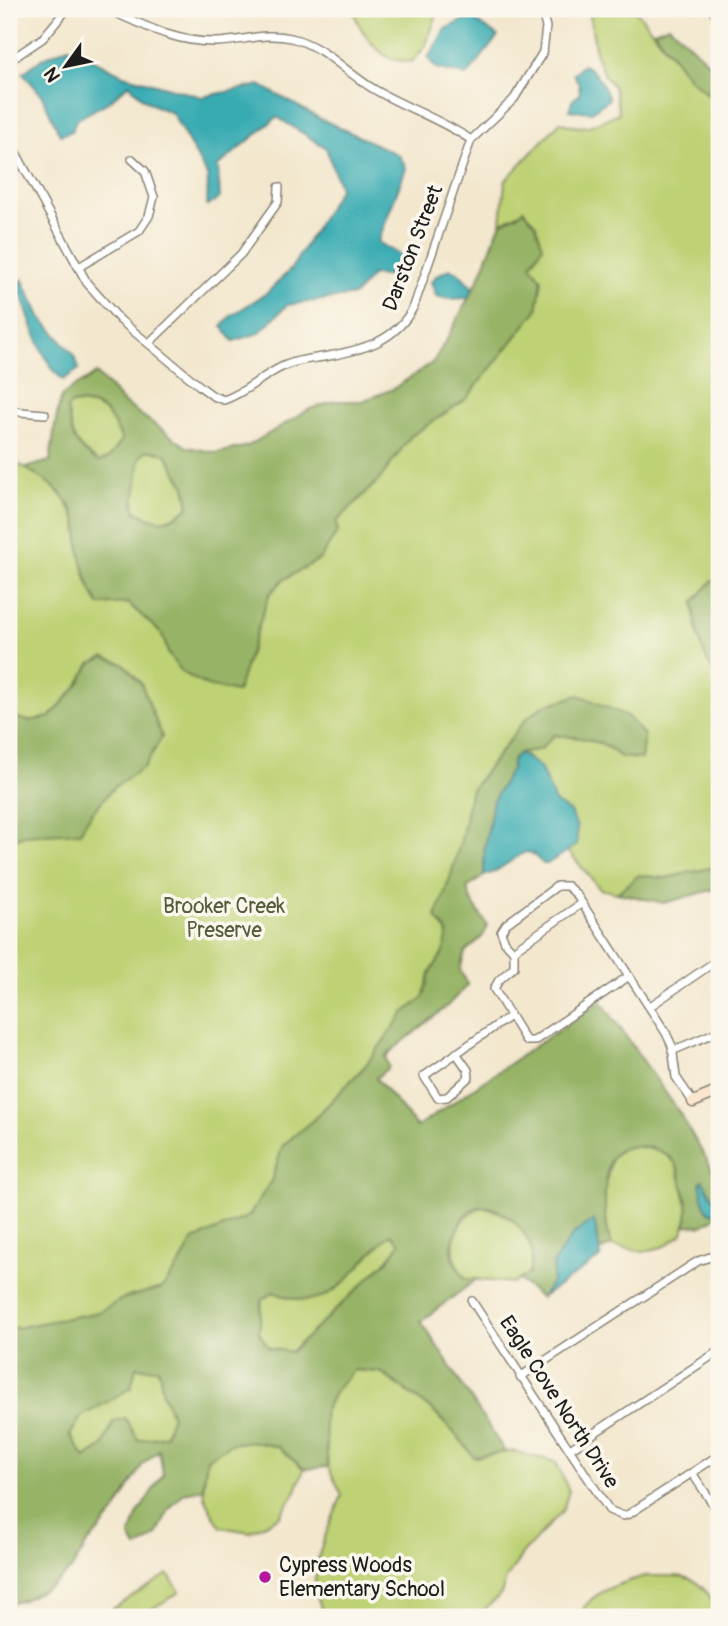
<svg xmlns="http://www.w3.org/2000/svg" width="728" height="1626" font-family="Pangolin,sans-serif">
	<rect width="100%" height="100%" fill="#fbf7ec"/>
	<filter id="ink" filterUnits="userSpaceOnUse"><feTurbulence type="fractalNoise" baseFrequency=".0143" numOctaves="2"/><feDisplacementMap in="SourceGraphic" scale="14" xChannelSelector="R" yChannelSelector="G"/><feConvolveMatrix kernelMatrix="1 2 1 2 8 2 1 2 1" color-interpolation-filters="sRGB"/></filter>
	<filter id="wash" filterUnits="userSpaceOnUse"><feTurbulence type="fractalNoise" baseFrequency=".00686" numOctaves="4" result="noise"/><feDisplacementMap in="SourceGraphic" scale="28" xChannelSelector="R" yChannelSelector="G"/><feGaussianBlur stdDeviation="1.57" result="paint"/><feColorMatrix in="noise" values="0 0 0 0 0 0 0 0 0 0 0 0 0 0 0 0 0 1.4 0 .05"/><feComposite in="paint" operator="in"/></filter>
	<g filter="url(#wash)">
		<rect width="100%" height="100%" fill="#f3e7ce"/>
		<path fill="#bed174" stroke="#6d7648" stroke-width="2" fill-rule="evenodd" d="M353,9H439L425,47L412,62C405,61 396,61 390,58C372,49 358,27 353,9Z
			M589,9H635L689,78L708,94L719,110V578L711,582L694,602L719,654V872L647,883L639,875L617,893L600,889L568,851L577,845L570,812L555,802L527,757L519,753L541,749L554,735C571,737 589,737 604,745C616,751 621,757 635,759L546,705L543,706L525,720L477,782L447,958L414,1021L231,1266L9,1431V468L21,465L25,468L49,482L65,500L77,521L79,546L128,603L162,634L169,655L175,662L413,424L522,212L501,223L505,181L560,122C587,133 595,123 619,113L614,87L604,75L596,54ZM90,664L94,748L64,703L78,685Z
			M74,403C106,404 109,413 122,440L109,458L99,462C71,444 73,439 67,408Z
			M146,450L166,454L185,486L189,507C165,524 162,524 136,512L134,505L140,456Z
			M624,1147H641L662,1152L676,1163L690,1216L681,1235L665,1246L643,1252L610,1245L603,1196L612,1157Z
			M482,1207C507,1213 527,1224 532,1252C533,1259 530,1268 529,1274L514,1283L466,1279C445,1255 451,1218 482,1207Z
			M391,1233L400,1243C375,1280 325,1322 290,1352L269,1348L259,1333L262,1300L274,1292C335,1320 351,1266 391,1233Z
			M136,1367L159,1369L163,1395L172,1415L165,1436L138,1440L125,1418L113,1422L103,1446L85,1458L70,1435L81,1417L100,1404L116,1398Z
			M353,1370L380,1372L432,1410L458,1437L474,1457L513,1451L556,1462L569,1491L563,1510L523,1553L506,1579L501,1594L477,1617H326C300,1577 327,1534 342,1495L326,1463L324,1412L335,1391Z
			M251,1441L278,1447L304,1469L295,1493L280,1516L250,1532L221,1527C202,1499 201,1492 207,1459L230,1444Z
			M168,1574L180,1592L138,1617H109L106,1613Z
			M646,1576C689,1576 694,1572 719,1609L714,1617H580C586,1592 624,1582 646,1576Z"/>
		<path fill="#96b366" stroke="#596841" stroke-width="2" fill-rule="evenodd" d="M669,25L719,73V110L708,94L689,78L654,31Z
			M523,209L535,223L543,246L531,265L542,280L537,310L466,399L410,437L380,479L336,522L338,531L320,559L283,580L269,595L237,692L207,686L183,673L169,655L162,634L128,603L99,605C88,586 81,566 79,543C78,536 79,528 77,522C71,496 46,480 25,468L50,461C52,449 57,402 63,395C70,388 87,381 96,373L124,403L187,447L217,453L248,446L310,409L335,401H362L393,389L433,362L447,339L480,276L499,227L501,223L522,212ZM74,403C105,403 109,414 122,440L109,458L99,462C72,445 73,438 67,408ZM147,450L166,454L185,486L189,507C166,524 162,524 136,512L134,505L140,457Z
			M719,578V681C701,654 696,634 694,602L711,582Z
			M104,657L124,664L141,683L162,737L145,766L113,788L91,814L80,832L24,835L9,841V716L29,721L50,717L78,685L90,664Z
			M579,695L627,716L644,735L641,759L621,757L605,745L582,738L554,735L541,749L519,753L513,759L511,769L493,801L484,853V876L467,888L471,900L487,925L483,936L465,952L460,970L468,985L445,1008L385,1056L389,1067L376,1078L417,1127L601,1001L679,1112L719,1181V1207L702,1180L700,1182L719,1211V1209V1215L701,1226L685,1225C691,1211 686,1198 682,1184C680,1178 679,1168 675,1163C664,1146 626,1139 613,1156C602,1172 603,1230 612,1245L600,1251L594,1221L575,1233L563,1248L554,1263L552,1282L541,1298L519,1280L529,1274C530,1268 533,1259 532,1253C529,1229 493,1194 469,1211C460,1218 452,1240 452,1251C452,1261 460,1272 466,1279H477L421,1321L505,1452L474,1457L458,1437L432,1410L381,1372L353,1370L335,1391L324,1412L328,1467L304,1469L278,1447L251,1441L230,1444L207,1459L203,1489L184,1493L169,1509L157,1535L137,1548L130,1537L137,1515L163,1474L159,1450L143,1464L114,1513L85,1547L71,1570L53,1585L23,1600L9,1604V1329L99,1312L124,1298L162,1288L180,1264L193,1240L249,1216L271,1181L283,1145L313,1120L365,1066L404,1013L423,998L430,973L444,951L448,933L436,917L450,878L462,837L470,792L525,720L543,706ZM391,1234L400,1243L389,1259L291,1352L269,1348L259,1333L262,1300L274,1292C335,1320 351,1266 391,1234ZM136,1367L159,1369L163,1395L172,1415L165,1436L138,1440L125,1418L113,1422L103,1446L85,1458L70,1435L81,1417L131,1388Z
			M719,866V888L664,903L617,893L639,875L665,878Z"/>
		<path fill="#39abb2" stroke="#2a6467" stroke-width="2" d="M470,17L498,36L467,76L436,68L428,58L445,29Z
			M68,47L123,75L202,97L260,85L321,119L399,155L406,168L378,242L411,262L386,276L372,275L355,295L287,305L259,333L233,341L222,326L231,316L268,292L291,269L340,188L326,148L277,117L218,166L220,198L207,206L208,177L172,113C153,106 142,100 129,84L110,101L76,120L72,131L60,135L41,94L23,73L43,58Z
			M582,65C596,69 604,86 609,99L592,112L569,110L572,101L580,93L579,83L573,74Z
			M450,269L458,272L473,288L468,298L448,299L436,296L431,282L437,275Z
			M22,279L40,316L74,355L79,369L63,380C40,362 28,311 17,283Z
			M519,753L540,767L555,802L570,812L577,827V845L547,864H543L532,853L525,852L494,872L484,876V853L493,801L511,769L513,759Z
			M702,1180L719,1207L717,1213H710L705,1207L700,1184Z
			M594,1220L601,1257L541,1298L552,1282L554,1263L563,1248L575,1233Z"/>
	</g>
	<g filter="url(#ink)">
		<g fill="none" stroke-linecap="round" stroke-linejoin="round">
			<g stroke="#888275" stroke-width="10">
				<path id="street" d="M107,9C143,25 176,43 217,42C243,41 265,32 291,38C322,45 346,72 372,88C403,107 441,119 471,140
					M712,9L719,20
					M9,61L43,38L67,9
					M9,140L87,283L120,320L201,387L213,396L224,400C247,392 264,374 286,365C300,359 314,359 329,356C365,349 396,341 414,306L471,140L514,99L543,52L546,27L541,9
					M79,267L139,231L149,216L154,197L145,171L132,159
					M149,343L241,254L278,202L279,187
					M9,411L45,414
					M582,903L517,948L514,952V967L499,980L494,989L526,1041H534L629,976
					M514,952L505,942L501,932L506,924L557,886H567L576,894L666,1033L672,1046L676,1077L693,1102
					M649,1007L719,959
					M672,1051L719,1031
					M456,1053L468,1070L469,1077L447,1097L438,1098L424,1076L510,1016
					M472,1301L609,1510L623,1516L629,1514L719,1455
					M520,1377L698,1261L710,1257L719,1263
					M570,1449L719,1351
					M692,1473L719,1513"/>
			</g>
			<g stroke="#888275" stroke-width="13">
				<path id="secondary" d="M693,1102L719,1091"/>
			</g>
			<use href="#street" stroke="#fff" stroke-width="7"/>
			<use href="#secondary" stroke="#fce5cf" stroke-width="10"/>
		</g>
	</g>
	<circle fill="#b5179e" stroke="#fbf7ec" stroke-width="2.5" cx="265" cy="1577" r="7"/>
	<g text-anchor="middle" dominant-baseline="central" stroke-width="7" stroke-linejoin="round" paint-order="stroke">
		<g font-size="21" fill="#1c1c1c" stroke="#fbf7ec">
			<text transform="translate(413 248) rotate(-69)">Darston Street</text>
			<text transform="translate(559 1402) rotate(57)">Eagle Cove North Drive</text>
		</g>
		<g font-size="21" fill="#555b3b" stroke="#fbf7ec">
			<text x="224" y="906">Brooker Creek<tspan x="224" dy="24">Preserve</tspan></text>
		</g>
		<g font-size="21" fill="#1c1c1c" stroke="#fbf7ec" text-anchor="start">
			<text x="279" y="1565">Cypress Woods<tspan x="279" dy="24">Elementary School</tspan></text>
		</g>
	</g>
	<rect width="728" height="1626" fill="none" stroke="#fbf7ec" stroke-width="35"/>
	<g transform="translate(66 66) rotate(237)" stroke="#fbf7ec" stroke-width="5" paint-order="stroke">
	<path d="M0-5L12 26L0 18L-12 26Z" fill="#1c1c1c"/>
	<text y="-10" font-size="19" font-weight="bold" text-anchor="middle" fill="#1c1c1c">N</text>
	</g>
</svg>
